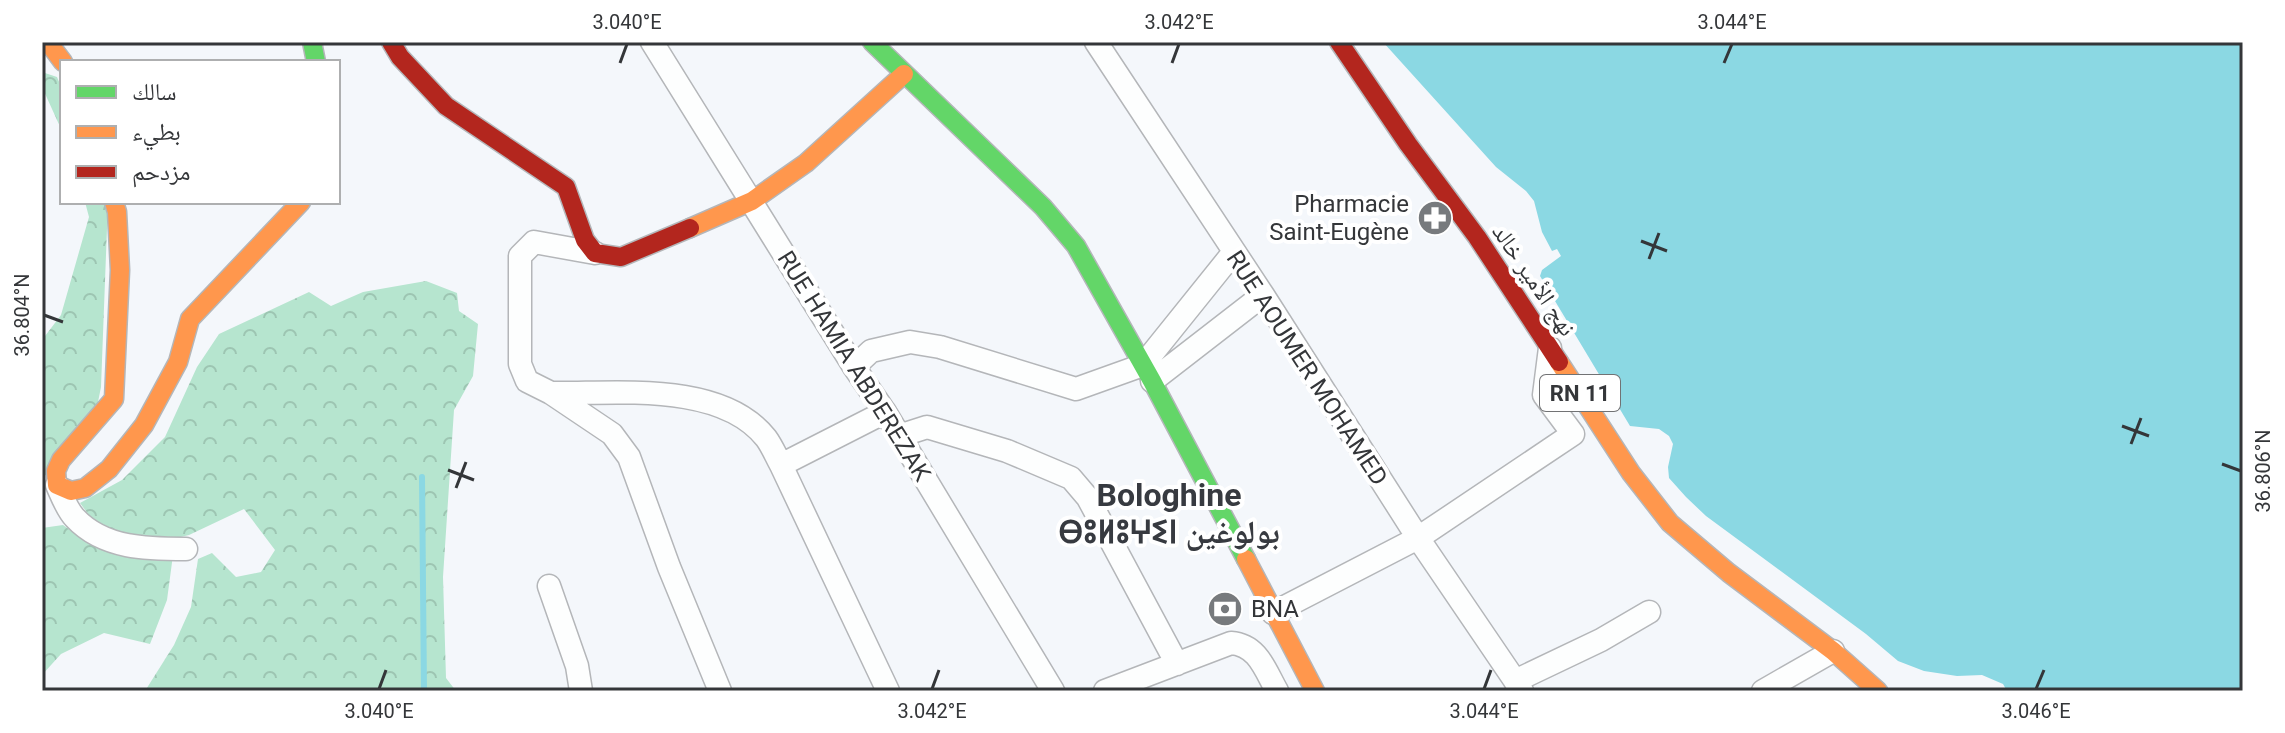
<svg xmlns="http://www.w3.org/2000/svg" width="2285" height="733" font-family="Roboto,'Noto Naskh Arabic','Noto Sans Tifinagh',sans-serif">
	<defs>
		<pattern id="forest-crowns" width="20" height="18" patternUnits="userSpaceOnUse" patternTransform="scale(2)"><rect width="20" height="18" fill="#b6e5cf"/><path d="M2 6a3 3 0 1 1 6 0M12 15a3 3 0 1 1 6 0" fill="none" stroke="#9dc5b2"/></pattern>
	</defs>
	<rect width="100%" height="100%" fill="#f4f7fb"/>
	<path fill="url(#forest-crowns)" d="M42,72L57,77L62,89V131L42,87Z
		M85,202H108L101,387L95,417L42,479V340L61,315L89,217Z
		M426,281L457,293L459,311L478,324L473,376L454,410L443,577L446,678L456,691H145L174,645L191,607L198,559L212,553L236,577L261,572L275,550L244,509L189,535L160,542L122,533L94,522L80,503L122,480L165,437L197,367L219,334L309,292L331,306L363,292Z
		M63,525C107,555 120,556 173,555L167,600L150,644L104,633L61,654L42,675V528Z"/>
	<path fill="#8bd8e3" d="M1383,42H2243V691H2007L2003,684L1982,675L1957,676L1924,671L1898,661L1866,634L1706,516L1686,497L1669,478L1668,467L1673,444L1669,436L1659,429L1630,426L1540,276L1542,270L1561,256L1557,249L1552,251L1542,232L1534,201L1526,191L1496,167Z"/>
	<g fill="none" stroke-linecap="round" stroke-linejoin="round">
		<path stroke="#8bd8e3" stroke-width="6" d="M422,477L424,691"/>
		<g stroke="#b4b6b9" stroke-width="25">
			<path id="street" d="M652,42L854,367L885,412L1053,691
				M1096,42L1263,295L1418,538L1522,691
				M595,253L534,242L520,256V364L527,381L551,393L612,434L629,457L669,567L720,691
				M854,367L871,351L910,342L940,347L1076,389L1143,365L1233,253
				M1152,381L1263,295
				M552,393C616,394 721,381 766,438C772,446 776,456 781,465L888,691
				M899,436L927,427L1007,451L1071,478L1088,498L1177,664
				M781,465L885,412
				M57,485C62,496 67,510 75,518C104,549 148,549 186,549
				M549,586L577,666L581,691
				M1273,613L1418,538L1573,434L1544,395L1550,348
				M1515,681L1601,640L1649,612
				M1105,691L1231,643C1258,645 1265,670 1277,691
				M1763,691L1833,651"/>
		</g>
		<g stroke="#b4b6b9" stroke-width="21">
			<path id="fast" d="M312,42L316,62
				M872,42L1043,207L1076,246L1152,381L1246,559"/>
		</g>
		<g stroke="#b4b6b9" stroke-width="21">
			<path id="slow" d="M48,42L63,62
				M114,202L117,212L120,270L114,399L61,460L56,471L57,485L71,491L85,488L109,469L144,425L178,362L190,319L301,202
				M690,228L752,201L806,163L904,74
				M1559,362L1631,473L1670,523L1729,573L1833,651L1878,691
				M1246,559L1315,691"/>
		</g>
		<g stroke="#b4b6b9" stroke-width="21">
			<path id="jam" d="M391,42L400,57L446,106L566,187L585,240L595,253L621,257L690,228
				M1339,42L1408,144L1477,237L1559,362"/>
		</g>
		<use href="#street" stroke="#fdfefe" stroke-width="22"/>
		<use href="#fast" stroke="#63d668" stroke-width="18"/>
		<use href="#slow" stroke="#ff974d" stroke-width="18"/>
		<use href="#jam" stroke="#b3261e" stroke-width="18"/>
	</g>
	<path fill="none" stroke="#343639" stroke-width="3" d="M620,63L627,44M1172,63L1179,44M1724,63L1732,44M1641,241L1667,251M1649,259L1659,233M44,315L63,322M2122,426L2149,436M2131,444L2141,418M2222,464L2241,471M448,470L474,480M456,488L466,462M379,689L386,670M932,689L939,670M1484,689L1491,670M2036,689L2044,670"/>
	<defs>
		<g id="pharmacy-disc" transform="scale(1.8)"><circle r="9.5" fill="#777a7d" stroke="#fff"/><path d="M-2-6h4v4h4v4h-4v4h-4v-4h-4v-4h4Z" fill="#fff"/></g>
		<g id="bank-disc" transform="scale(1.8)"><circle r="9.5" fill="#777a7d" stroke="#fff"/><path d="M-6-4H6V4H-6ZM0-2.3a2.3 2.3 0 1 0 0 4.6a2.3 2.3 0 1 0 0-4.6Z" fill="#fff"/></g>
	</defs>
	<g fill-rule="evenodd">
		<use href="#pharmacy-disc" x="1435" y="218"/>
		<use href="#bank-disc" x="1225" y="609"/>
	</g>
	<g text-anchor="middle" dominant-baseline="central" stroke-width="8" stroke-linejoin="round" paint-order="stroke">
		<rect fill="#fff" stroke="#717274" stroke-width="2" x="1540" y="375" width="80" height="36" rx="6"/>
		<g font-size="22" font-weight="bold" fill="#343639">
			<text x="1580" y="393">RN 11</text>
		</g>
		<g font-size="24" fill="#343639" stroke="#fff" text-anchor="end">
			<text x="1409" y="204">Pharmacie<tspan x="1409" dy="28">Saint-Eugène</tspan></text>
			<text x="1251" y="609" text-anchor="start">BNA</text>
		</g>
		<g font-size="24" fill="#343639" stroke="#fff">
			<text transform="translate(1534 280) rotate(56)">نهج الأمير خالد</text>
			<text transform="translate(854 366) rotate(58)">RUE HAMIA ABDEREZAK</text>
			<text transform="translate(1307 368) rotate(57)">RUE AOUMER MOHAMED</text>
		</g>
		<g font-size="32" font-weight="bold" fill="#373a40" stroke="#fff">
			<text x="1169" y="495">Bologhine<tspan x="1169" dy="37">ⴱⵓⵍⵓⵖⵉⵏ بولوغين</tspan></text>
		</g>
	</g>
	<rect width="2285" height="733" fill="none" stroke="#ffffff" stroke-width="88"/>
	<rect x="60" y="60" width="280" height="144" fill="#ffffff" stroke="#aeafb0" stroke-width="2"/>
	<rect x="76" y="86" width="40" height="12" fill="#63d668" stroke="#aeafb0" stroke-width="2"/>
	<text x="132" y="100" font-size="24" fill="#343639">سالك</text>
	<rect x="76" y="126" width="40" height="12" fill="#ff974d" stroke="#aeafb0" stroke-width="2"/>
	<text x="132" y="140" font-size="24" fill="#343639">بطيء</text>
	<rect x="76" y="166" width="40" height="12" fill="#b3261e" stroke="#aeafb0" stroke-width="2"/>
	<text x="132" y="180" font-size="24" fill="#343639">مزدحم</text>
	<rect x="44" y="44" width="2197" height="645" fill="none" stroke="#343639" stroke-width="3"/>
	<g font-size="20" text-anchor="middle" fill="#343639">
		<text x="627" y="29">3.040°E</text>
		<text x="1179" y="29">3.042°E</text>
		<text x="1732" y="29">3.044°E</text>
		<text transform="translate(22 315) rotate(-90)" y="7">36.804°N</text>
		<text transform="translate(2263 471) rotate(-90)" y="7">36.806°N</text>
		<text x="379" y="718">3.040°E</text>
		<text x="932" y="718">3.042°E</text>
		<text x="1484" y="718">3.044°E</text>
		<text x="2036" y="718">3.046°E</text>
	</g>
</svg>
